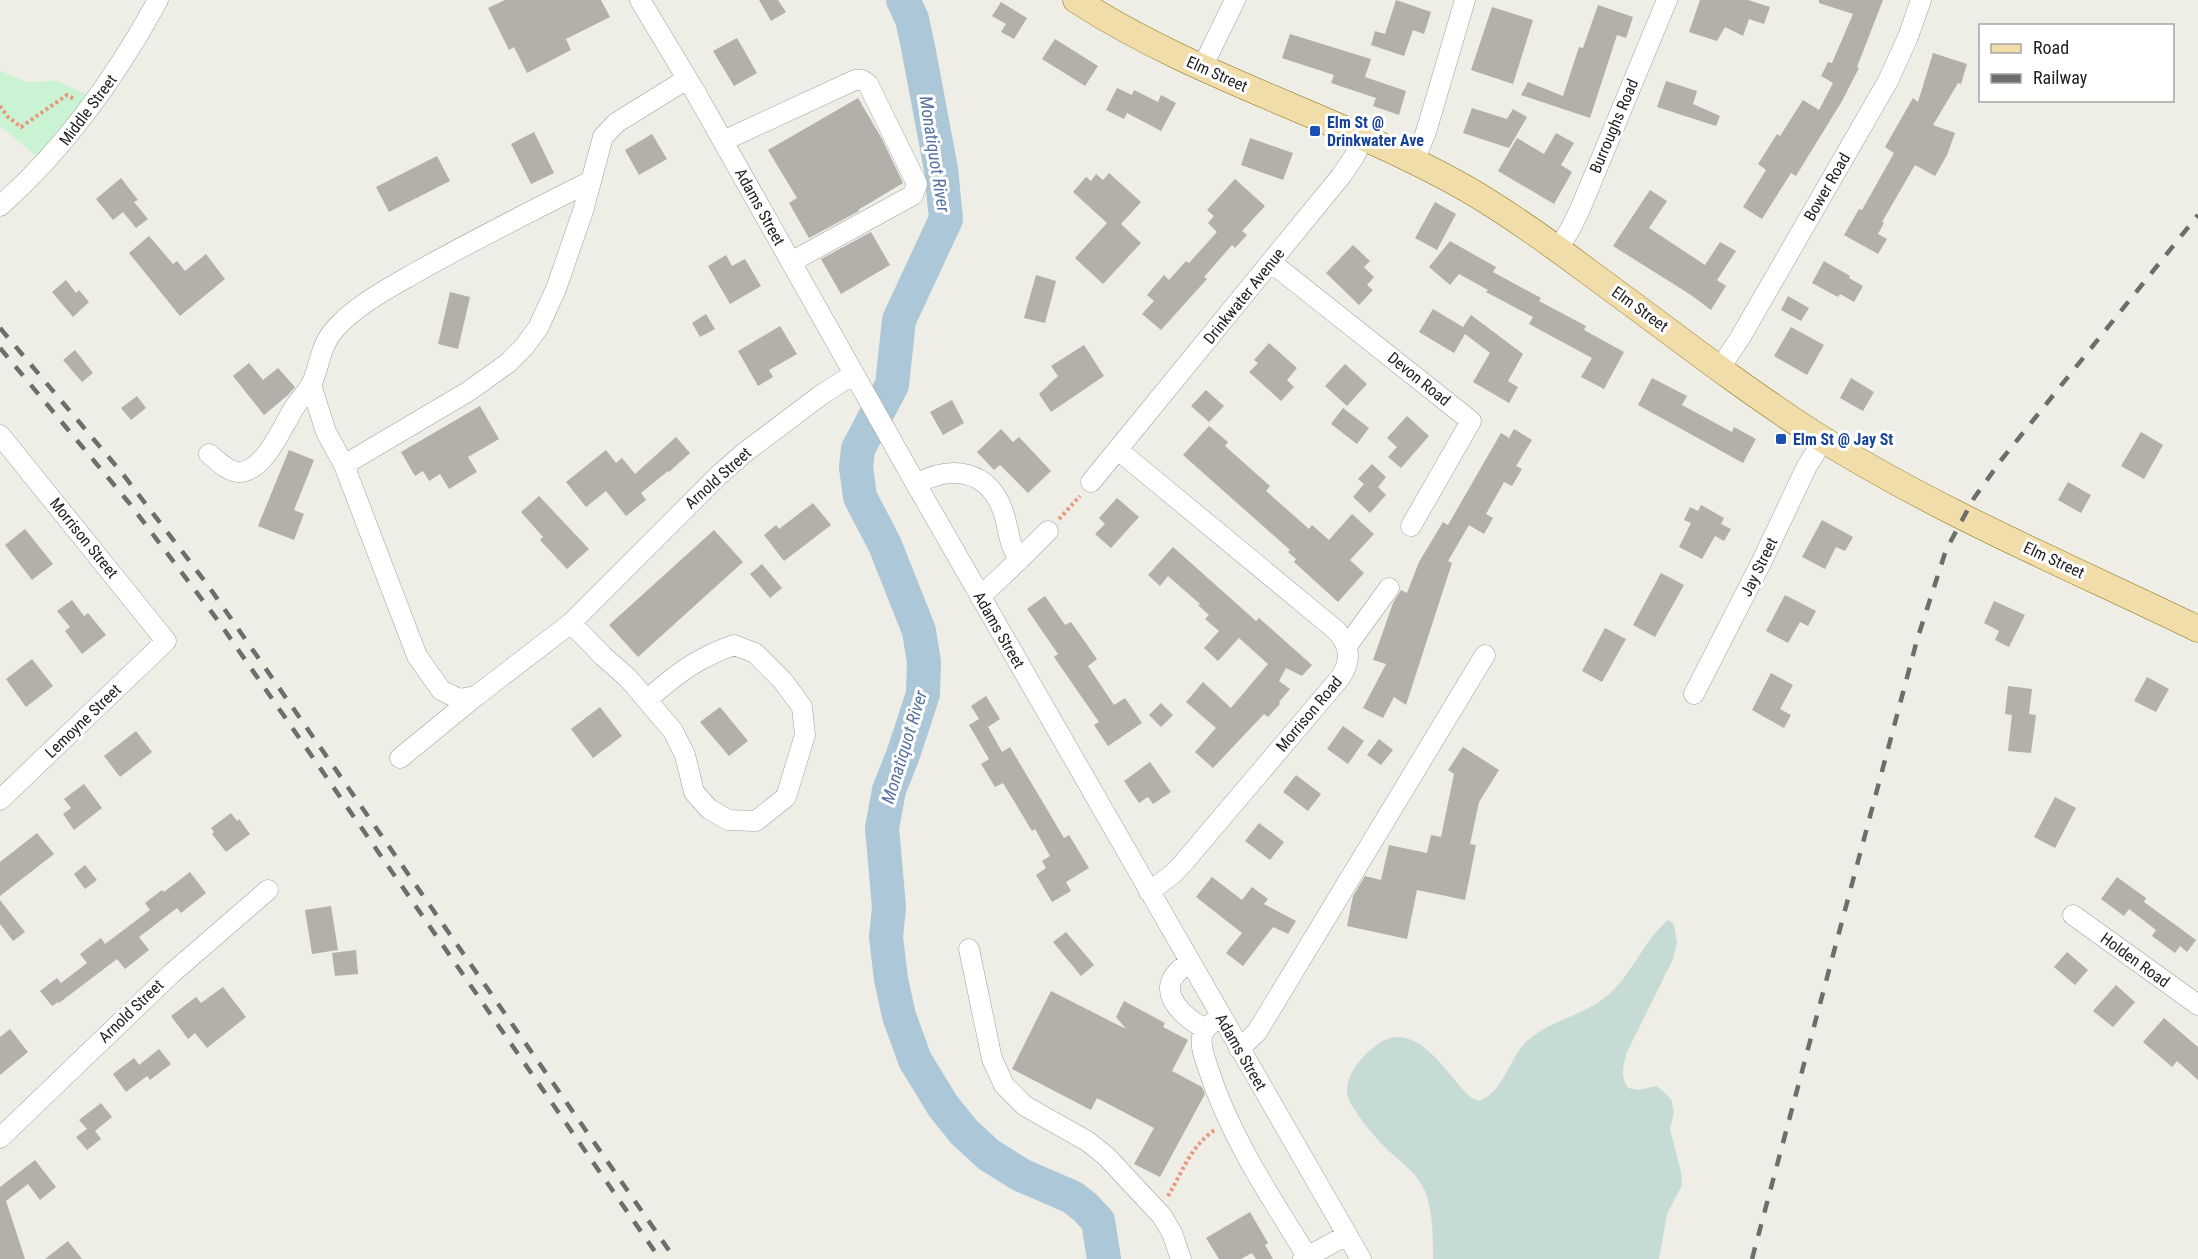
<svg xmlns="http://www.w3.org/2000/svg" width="2198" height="1259" font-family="'Roboto Condensed',sans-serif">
	<rect width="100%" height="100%" fill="#eeede6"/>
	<path fill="#c5dbd4" d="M1668,920L1674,924L1677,943L1673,959L1627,1052C1623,1065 1620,1077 1628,1088L1638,1090L1657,1086L1671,1099L1674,1112L1670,1129L1681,1172L1682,1185L1667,1214L1659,1259H1433C1433,1237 1433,1212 1425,1191C1418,1174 1402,1163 1389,1151C1378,1141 1348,1107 1347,1092C1347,1072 1363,1055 1378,1044C1416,1017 1447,1075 1470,1097L1479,1101C1504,1092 1508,1059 1527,1041C1550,1020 1584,1016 1608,995C1633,974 1643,941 1668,920Z"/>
	<path fill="#c9f3d2" d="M0,71L28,82L57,81L86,94L89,110L45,163L0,126Z"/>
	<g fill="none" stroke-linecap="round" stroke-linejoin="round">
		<path stroke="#acc7d7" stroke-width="34" d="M903,0L912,19L918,47L941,169L946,219L899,320L892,385L858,449L856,467L860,497L885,545L919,631L924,662L923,694L903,755L889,790L882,828L889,907L886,937L891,979L899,1016L915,1060L943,1106L964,1132L989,1155L1021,1175L1072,1197L1085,1207L1098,1221L1104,1259"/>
	</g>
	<path fill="#b3afa9" d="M505,0H601L610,17L566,39L571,50L527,73L514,47L509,50L488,8Z
		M759,0H778L786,12L771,21Z
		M1396,0L1431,12L1424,34L1413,30L1404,56L1371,45L1375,31L1385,34Z
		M1700,0H1748L1770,7L1764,24L1749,19L1743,36L1725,27L1717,41L1689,32Z
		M1819,0H1883L1857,67L1859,68L1842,101L1796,176L1791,173L1762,219L1743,207L1766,170L1758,164L1777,134L1780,136L1803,100L1819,110L1833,83L1821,76L1828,62L1832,63L1853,14L1819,3Z
		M1001,2L1027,18L1014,39L1001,32L1006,24L992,16Z
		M1598,5L1633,17L1626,38L1617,35L1590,118L1521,95L1528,82L1563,96L1579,47L1583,48Z
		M1492,7L1533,20L1513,84L1471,70Z
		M1290,34L1371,59L1365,77L1406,91L1399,115L1373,106L1376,98L1331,83L1334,75L1282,58Z
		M737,38L757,73L734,86L713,51Z
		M1055,39L1098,66L1085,86L1042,59Z
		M1933,53L1967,64L1961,84L1958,83L1933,125L1955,133L1947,155L1935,176L1915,165L1882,222L1884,223L1878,234L1887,239L1878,254L1844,235L1859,209L1862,210L1894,153L1885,147L1913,98L1918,102Z
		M1666,81L1697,91L1693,104L1720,116L1716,126L1657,107Z
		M1117,88L1132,95L1134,90L1158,102L1161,95L1176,103L1161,131L1127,113L1124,119L1106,110Z
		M858,98L882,139L903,183L858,210L859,211L809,238L789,203L797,198L768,150Z
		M1472,108L1507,119L1513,109L1527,117L1509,148L1463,133Z
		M534,132L554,173L531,184L511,144Z
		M1556,133L1574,143L1561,165L1572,172L1554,204L1498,171L1517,138L1544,154Z
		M652,134L667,159L639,175L625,150Z
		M1250,138L1293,153L1283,180L1241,165Z
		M437,156L450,181L389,212L376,187Z
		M1109,173L1141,202L1121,224L1141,243L1103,284L1075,258L1107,223L1073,192L1086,177L1091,181L1096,174L1103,180Z
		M121,178L138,200L134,202L148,219L136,228L123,212L113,220L96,199Z
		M1235,179L1265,206L1242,231L1247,235L1235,248L1232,245L1204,277L1207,279L1161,330L1142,314L1154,301L1147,295L1164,275L1169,280L1186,261L1189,263L1217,232L1208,223L1214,216L1207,210Z
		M1650,190L1667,201L1649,228L1705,265L1720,242L1736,251L1717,280L1726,286L1711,310L1691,295L1613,246Z
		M1435,202L1456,214L1437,250L1415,238Z
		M871,232L890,265L841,294L821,259Z
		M149,236L173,264L177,261L185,271L206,254L225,279L180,316L129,253Z
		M1450,241L1496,267L1493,272L1541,298L1539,301L1586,326L1584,330L1624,352L1604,389L1581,377L1592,358L1529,324L1533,317L1486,292L1488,290L1459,274L1450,285L1429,267Z
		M1353,245L1370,261L1364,267L1374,277L1367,285L1373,290L1359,305L1326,273Z
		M726,255L732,266L745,259L761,286L730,304L708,266Z
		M1824,261L1850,276L1849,278L1863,286L1854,302L1840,294L1838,297L1812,283Z
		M1036,275L1056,281L1045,323L1024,318Z
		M66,280L76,293L79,290L89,302L73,317L52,292Z
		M450,292L470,297L458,349L438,344Z
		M1788,296L1809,308L1801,321L1781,310Z
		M1433,309L1463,327L1471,315L1523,354L1508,381L1518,387L1509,403L1473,382L1490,353L1465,334L1454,353L1419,332Z
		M706,314L715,329L700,337L692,323Z
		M780,326L797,354L769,370L773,377L758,386L738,351Z
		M1791,327L1824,345L1807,375L1774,356Z
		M1269,343L1297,368L1287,380L1294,387L1281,401L1249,372L1258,363L1254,360Z
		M1084,345L1104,376L1051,412L1039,394L1058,376L1051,366Z
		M75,350L93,373L82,382L63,360Z
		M249,363L263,380L278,368L295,387L288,395L264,415L233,376Z
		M1345,364L1367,384L1347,406L1325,386Z
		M1652,378L1687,396L1682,405L1732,432L1734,427L1756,439L1743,463L1638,405Z
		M1851,378L1874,392L1863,411L1840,398Z
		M1206,390L1224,406L1209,422L1191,406Z
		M137,396L146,408L131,420L121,408Z
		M952,400L964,423L943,435L930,412Z
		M480,406L499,439L468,457L477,472L449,489L440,474L429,481L423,471L415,476L401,452Z
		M1343,408L1369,428L1357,444L1331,424Z
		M1407,416L1429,436L1401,468L1388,457L1397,447L1387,438Z
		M1209,426L1228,442L1225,446L1270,486L1266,491L1309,529L1312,525L1329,540L1352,514L1374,534L1350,560L1364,573L1338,602L1294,562L1296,559L1288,552L1290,550L1183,455Z
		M1001,429L1013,442L1019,437L1051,471L1028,493L1000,465L994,470L977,452Z
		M1514,429L1532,440L1516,466L1522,469L1512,486L1504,482L1486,514L1493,518L1484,534L1469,525L1448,561L1452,563L1406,705L1394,697L1383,718L1363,708L1386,664L1373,660L1393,603L1401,590L1407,593L1419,562L1443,522L1448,525L1501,433L1509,438Z
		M2141,432L2163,445L2144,479L2121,466Z
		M676,437L690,453L669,472L668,471L641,493L646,500L626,516L606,491L586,507L566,482L606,450L616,463L622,458L635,474Z
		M289,450L314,460L294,510L304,514L294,540L258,526Z
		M1372,464L1386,477L1378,487L1386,495L1370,513L1353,497L1364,484L1358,479Z
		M2068,482L2091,495L2081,513L2058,500Z
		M539,496L589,549L567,569L540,540L543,537L521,512Z
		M1117,498L1139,517L1111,548L1095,534L1105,524L1099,518Z
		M813,503L831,525L784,561L764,535L776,525L779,529Z
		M1701,505L1724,518L1721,524L1731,529L1724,541L1715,536L1702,559L1679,547L1691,523L1684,520L1690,507L1698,511Z
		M1822,520L1853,537L1845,551L1836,547L1825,569L1802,557Z
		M25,529L53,564L32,580L5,545Z
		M714,530L743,562L638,657L609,625Z
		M1173,547L1256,621L1259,618L1312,665L1302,676L1286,668L1279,681L1290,689L1279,702L1280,704L1268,717L1264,714L1213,768L1195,752L1216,728L1186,702L1203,682L1231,708L1268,664L1239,638L1218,661L1204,648L1219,631L1205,619L1209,615L1198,605L1200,604L1168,576L1160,586L1148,575Z
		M762,564L782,588L770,598L750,574Z
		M1661,573L1684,585L1655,637L1633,625Z
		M1785,595L1816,611L1808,626L1800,622L1788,643L1766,631Z
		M1045,596L1065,625L1071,622L1097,659L1088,666L1114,705L1125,698L1142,723L1108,746L1094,725L1099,722L1054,657L1058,654L1027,609Z
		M72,600L84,616L88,613L106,635L82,654L65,631L70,627L57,611Z
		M1994,601L2025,615L2009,647L1995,640L1999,631L1984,623Z
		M1605,628L1626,639L1602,682L1582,671Z
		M32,659L53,686L26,707L6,679Z
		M1771,673L1793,685L1780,709L1791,715L1784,728L1752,710Z
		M2147,677L2169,689L2156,712L2134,701Z
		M2008,686L2032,689L2029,714L2036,715L2031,753L2008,751L2012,715L2005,714Z
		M986,696L1000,719L988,727L1002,752L1010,747L1064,838L1069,835L1089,868L1066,882L1071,891L1052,902L1036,875L1046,868L1042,861L1050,856L1035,829L1032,831L1003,783L995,787L981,764L989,759L969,725L979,719L971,706Z
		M1161,703L1173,715L1161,727L1149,715Z
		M600,707L622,736L593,758L571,729Z
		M720,707L748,741L729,756L700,722Z
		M1343,726L1364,741L1348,764L1327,749Z
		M136,731L152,752L120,777L104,756Z
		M1379,739L1393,750L1381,765L1367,755Z
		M1463,747L1499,770L1479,802L1470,844L1476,845L1465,900L1417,890L1407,939L1347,926L1353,896L1365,876L1381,880L1389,845L1427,853L1431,835L1441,837L1454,774L1448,770Z
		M1150,762L1171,792L1153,804L1148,797L1139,803L1124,781Z
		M1296,775L1321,794L1308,811L1283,792Z
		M84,784L102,808L74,830L63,814L71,808L64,799Z
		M2055,797L2076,808L2055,848L2034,837Z
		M231,813L237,821L239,819L250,834L226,852L212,834L214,832L211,828Z
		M1259,823L1284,842L1270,860L1245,841Z
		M37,833L54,854L0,896V862Z
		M85,865L97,880L85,889L74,874Z
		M190,872L206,893L181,913L177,908L139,937L149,950L125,969L117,959L59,1003L58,1002L52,1006L40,991L57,978L61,983L87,963L80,954L101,938L105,944L150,910L145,903L162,890L164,892Z
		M1212,877L1242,900L1252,887L1268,899L1264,904L1296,921L1288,934L1273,927L1243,966L1226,953L1242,933L1196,897Z
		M2117,877L2146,898L2144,902L2196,940L2187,952L2180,946L2175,953L2152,936L2156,930L2129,909L2124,916L2101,899Z
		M0,900L25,932L13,941L0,924Z
		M331,906L338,950L312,954L305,910Z
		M1066,932L1094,965L1081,976L1053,942Z
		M356,950L358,974L335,976L332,953Z
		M2067,952L2088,970L2075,985L2054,967Z
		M2116,985L2135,1002L2113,1027L2093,1011Z
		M223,987L246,1017L207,1048L195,1033L188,1039L171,1016L196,997L201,1003Z
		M1051,991L1126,1029L1116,1017L1124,1001L1165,1023L1163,1027L1188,1040L1172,1071L1202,1087L1205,1094L1160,1177L1134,1164L1154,1128L1097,1098L1091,1110L1012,1069Z
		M2164,1018L2198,1047V1080L2177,1061L2172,1067L2143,1042Z
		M10,1029L28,1052L0,1075V1037Z
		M159,1049L171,1064L150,1080L139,1065Z
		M134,1058L147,1076L126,1092L113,1074Z
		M101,1103L112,1117L95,1131L101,1139L87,1150L76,1137L87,1129L79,1120Z
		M35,1160L56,1187L40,1200L28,1184L6,1201L25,1259H0V1187Z
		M1250,1212L1268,1243L1265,1245L1273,1259H1256L1252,1253L1241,1259H1219L1206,1238Z
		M68,1241L82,1259H45Z"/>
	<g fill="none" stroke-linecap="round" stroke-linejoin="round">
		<g stroke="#a0a0a0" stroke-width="21">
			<path id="minor" d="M640,0L697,95L916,484L1361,1259
				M1202,68L1235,0
				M723,141L855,80H862L868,84L917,184L913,195L791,262
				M1414,161L1426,132L1465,0
				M0,206C66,148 116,77 158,0
				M1558,249L1571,228L1581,207L1667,0
				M1272,263L1471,421L1411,526
				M1720,368L1740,338L1888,81L1908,37L1921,0
				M311,385L326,432L344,465L417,656L441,690L459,699L476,696L571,623L719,475L744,453L821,395L854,374
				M0,435L166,641L0,800
				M1118,450L1337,631C1350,647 1352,660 1340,678L1185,861L1174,873L1149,892
				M209,454C218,461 228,472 239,472C265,472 283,424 296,405C301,398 308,391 312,383C320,364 321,344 335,329C355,306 387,289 413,274C472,241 531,211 591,181
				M344,465L469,391L508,363L524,347L538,328L556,289L583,211L603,137L616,123L687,79
				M1091,482L1341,176L1354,157L1363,138
				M916,484C951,465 988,469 1003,511C1009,528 1008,546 1020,559L1048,531
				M980,597L1020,559
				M571,623L603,656L628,678L673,731L685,755L694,792L709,809L728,820L756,821L786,797L805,735L802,707L783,681L755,653L734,645C697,658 676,674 647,700
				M1347,646L1389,588
				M1694,694L1761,563L1807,466L1824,439
				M400,758L476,696
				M2073,915L2198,1005
				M969,949L992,1059L1004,1085L1025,1106L1087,1141L1106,1156L1162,1216L1172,1233L1181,1259
				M1189,963C1151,986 1177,1013 1205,1029
				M1221,1017C1213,1022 1204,1027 1202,1037C1200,1047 1205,1058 1208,1068C1230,1137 1271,1198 1309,1259
				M1239,1049L1257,1032L1485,655
				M0,1138L171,974L268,890
				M1303,1259L1347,1235"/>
		</g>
		<g stroke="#887212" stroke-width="27">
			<path id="major" d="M1076,0C1198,79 1340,117 1467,189C1510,214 1550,243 1590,273C1663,326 1735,383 1811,432C1934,510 2068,566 2198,629"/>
		</g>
		<path stroke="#e9987d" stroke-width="4" stroke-dasharray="3 3" stroke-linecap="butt" d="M0,106L8,117L21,127L67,95L74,99
			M1059,519L1080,496
			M1168,1196C1182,1173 1191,1145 1215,1130"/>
		<use href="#minor" stroke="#fff" stroke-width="20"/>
		<use href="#major" stroke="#f1dda9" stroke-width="26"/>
		<path stroke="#6d6d6d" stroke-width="4.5" stroke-dasharray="12 12" stroke-linecap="butt" d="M0,328L122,473L207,584L675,1259
			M0,348L130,504L219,622L660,1259
			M1752,1259L1917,640L1946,550L1974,498L2002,459L2198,215"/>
	</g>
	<g fill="#1a4fb4" stroke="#fff" stroke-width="2">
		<rect x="1309" y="125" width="12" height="12" rx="3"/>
		<rect x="1775" y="433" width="12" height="12" rx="3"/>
	</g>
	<g text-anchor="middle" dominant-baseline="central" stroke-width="6" stroke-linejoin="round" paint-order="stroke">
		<g font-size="16" fill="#1f1f1f" stroke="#fff">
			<text transform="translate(1217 74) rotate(24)">Elm Street</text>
			<text transform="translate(88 110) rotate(-53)">Middle Street</text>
			<text transform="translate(1614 126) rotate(-67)">Burroughs Road</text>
			<text transform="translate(1827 187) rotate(-60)">Bower Road</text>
			<text transform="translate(760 207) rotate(61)">Adams Street</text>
			<text transform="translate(1244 296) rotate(-51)">Drinkwater Avenue</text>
			<text transform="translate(1640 309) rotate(36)">Elm Street</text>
			<text transform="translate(1419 379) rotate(39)">Devon Road</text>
			<text transform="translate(718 478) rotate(-42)">Arnold Street</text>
			<text transform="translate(84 538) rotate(51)">Morrison Street</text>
			<text transform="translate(2054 560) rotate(25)">Elm Street</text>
			<text transform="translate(1759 567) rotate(-64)">Jay Street</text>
			<text transform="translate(999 630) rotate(60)">Adams Street</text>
			<text transform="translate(1309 714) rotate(-50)">Morrison Road</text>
			<text transform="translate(83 721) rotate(-44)">Lemoyne Street</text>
			<text transform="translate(2135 960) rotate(36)">Holden Road</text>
			<text transform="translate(131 1011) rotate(-44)">Arnold Street</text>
			<text transform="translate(1241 1052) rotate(60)">Adams Street</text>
		</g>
		<g font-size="16" font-weight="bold" fill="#164399" stroke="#fff" text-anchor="start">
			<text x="1327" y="122">Elm St @<tspan x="1327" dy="18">Drinkwater Ave</tspan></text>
			<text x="1793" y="439">Elm St @ Jay St</text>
		</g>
		<g font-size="18" font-style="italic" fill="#5671a3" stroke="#fff">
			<text transform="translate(935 154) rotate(81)">Monatiquot River</text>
			<text transform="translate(904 747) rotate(-73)">Monatiquot River</text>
		</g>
	</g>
	<rect x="1979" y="24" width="195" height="78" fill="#ffffff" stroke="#a5a5a5" stroke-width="1.5"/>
	<rect x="1991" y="44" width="30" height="9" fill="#f1dda9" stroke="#a5a5a5" stroke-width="1.5"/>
	<text x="2033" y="54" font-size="18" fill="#1f1f1f">Road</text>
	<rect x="1991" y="74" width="30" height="9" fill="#6d6d6d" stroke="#a5a5a5" stroke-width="1.5"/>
	<text x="2033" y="84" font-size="18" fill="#1f1f1f">Railway</text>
</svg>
